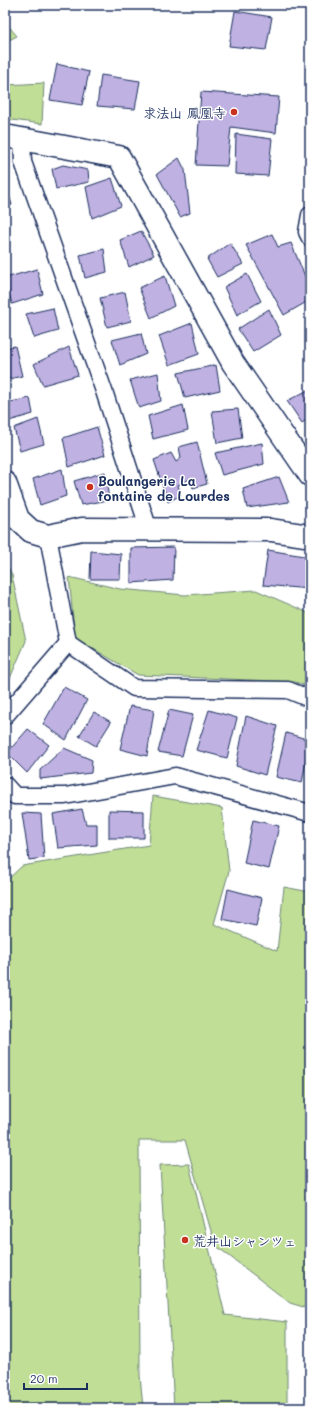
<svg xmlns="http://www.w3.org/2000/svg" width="315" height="1413" font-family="Mali,'Klee One',sans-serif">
	<rect width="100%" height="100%" fill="#fff"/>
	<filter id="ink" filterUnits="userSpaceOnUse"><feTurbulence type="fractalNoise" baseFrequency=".025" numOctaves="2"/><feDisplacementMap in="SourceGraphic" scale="8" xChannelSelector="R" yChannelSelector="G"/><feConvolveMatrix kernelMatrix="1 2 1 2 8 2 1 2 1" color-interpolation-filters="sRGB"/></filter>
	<g filter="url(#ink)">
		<path fill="#c0de95" stroke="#6e867a" d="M5,22L17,36L5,42Z
			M44,83L42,124L5,119V85Z
			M5,561L12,575L26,641L5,690Z
			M69,577L120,589L185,595L256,590L304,611L310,614V687L295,682L138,675L75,638Z
			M153,796L222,808L229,871L214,924L277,951L284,887L310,892V1309L290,1303L215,1245L185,1140H139L140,1375L143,1408H5V882L22,866L149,845Z
			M189,1164L225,1315L287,1322V1408H174L160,1165Z"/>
		<path fill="#bfb1e1" stroke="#1b2f5e" d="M235,11L272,17L266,50L229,46Z
			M57,64L89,72L82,105L50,100Z
			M101,75L140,81L135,109L97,106Z
			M201,92L279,97L276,133L231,127L227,166L196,165Z
			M236,134L272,139L268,176L235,174Z
			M179,158L185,170L190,213L180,217L157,174Z
			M63,165L88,170L89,182L56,189L52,169Z
			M112,178L121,206L92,218L86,187Z
			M5,184H6L12,205L5,207Z
			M141,231L154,255L129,267L120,240Z
			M272,234L278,247L291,243L310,288V300L284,315L246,245Z
			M230,243L243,264L217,277L207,259Z
			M104,249L107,272L85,278L80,255Z
			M37,269L43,294L12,304L5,278Z
			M247,274L261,301L237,315L224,287Z
			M165,276L174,306L151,318L139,288Z
			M125,292L131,321L107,327L100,298Z
			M53,308L58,331L34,338L26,314Z
			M269,309L281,335L253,352L238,329Z
			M192,323L199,354L169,365L159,336Z
			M141,333L146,354L120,365L112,340Z
			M15,346L22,376L5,380V348Z
			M69,347L78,375L43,385L34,364Z
			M216,365L220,390L185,398L178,373Z
			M158,373L161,401L139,408L130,380Z
			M310,389V418L302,423L287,401Z
			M30,398L33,414L9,421L6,403Z
			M183,405L188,430L153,439L148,416Z
			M238,409L242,438L217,443L212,411Z
			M38,419L44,444L20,451L14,428Z
			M97,427L105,455L69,467L63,438Z
			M197,442L207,484L193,488L190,479L178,485L181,495L168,502L154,460L171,453L176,462L181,458L179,447Z
			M262,443L264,464L222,475L215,453Z
			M62,469L66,496L40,505L33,479Z
			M105,472L109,500L81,505L74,481Z
			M279,477L289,502L247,508L243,489Z
			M174,547L173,580L131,583V548Z
			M268,550L310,557V589L263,585Z
			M91,551L121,554L120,579H90Z
			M64,687L87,700L66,740L43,724Z
			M130,706L154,710L147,756L120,749Z
			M169,710L193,715L182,756L158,752Z
			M209,710L237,718L227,758L196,750Z
			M94,712L111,722L96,746L79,736Z
			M246,716L277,726L265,775L236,766Z
			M28,729L49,745L27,773L7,753Z
			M286,733L310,740L302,783L276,777Z
			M64,748L92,760L91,773L40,779V770Z
			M82,809L86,824H97V845L58,848L53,814Z
			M109,810L144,811V838H109Z
			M22,813L41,814L44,858L29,860Z
			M253,820L279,826L269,869L244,863Z
			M228,889L262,898L256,926L222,919Z"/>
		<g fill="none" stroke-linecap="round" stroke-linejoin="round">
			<g stroke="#1b2f5e" stroke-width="19">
				<path id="street" d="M22,138L23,162L104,391L149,530
					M310,215L307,232L310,238
					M48,536L68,643L134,688L288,690L310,699
					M5,716L68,643
					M5,785L15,796H65L175,776L310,813"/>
			</g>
			<g stroke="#1b2f5e" stroke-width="25">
				<path id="secondary" d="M5,136L119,157L233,363L310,475
					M5,483L18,519L31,531L48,536L82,529L271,530L310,536"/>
			</g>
			<use href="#street" stroke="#fff" stroke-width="16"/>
			<use href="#secondary" stroke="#fff" stroke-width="22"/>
		</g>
	</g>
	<g fill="#c8321e" stroke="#fff" stroke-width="1.5">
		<circle cx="234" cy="112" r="4"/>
		<circle cx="90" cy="487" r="4"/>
		<circle cx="185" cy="1240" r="4"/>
	</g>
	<g text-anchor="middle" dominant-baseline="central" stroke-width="3" stroke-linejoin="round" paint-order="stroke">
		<g font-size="13" font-weight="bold" fill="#1b2f5e" stroke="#fff" text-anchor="start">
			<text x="226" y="112" text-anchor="end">求法山 鳳凰寺</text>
			<text x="98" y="480">Boulangerie La<tspan x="98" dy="15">fontaine de Lourdes</tspan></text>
			<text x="193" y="1240">荒井山シャンツェ</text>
		</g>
	</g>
	<rect width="315" height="1413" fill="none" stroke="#fff" stroke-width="20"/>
	<rect x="10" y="10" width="295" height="1393" fill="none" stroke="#1b2f5e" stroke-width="1.5" filter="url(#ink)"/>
	<path d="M24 1383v6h63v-6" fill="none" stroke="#1b2f5e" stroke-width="2"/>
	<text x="30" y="1383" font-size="12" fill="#1b2f5e" stroke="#ffffff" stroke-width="3" paint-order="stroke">20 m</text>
</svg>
